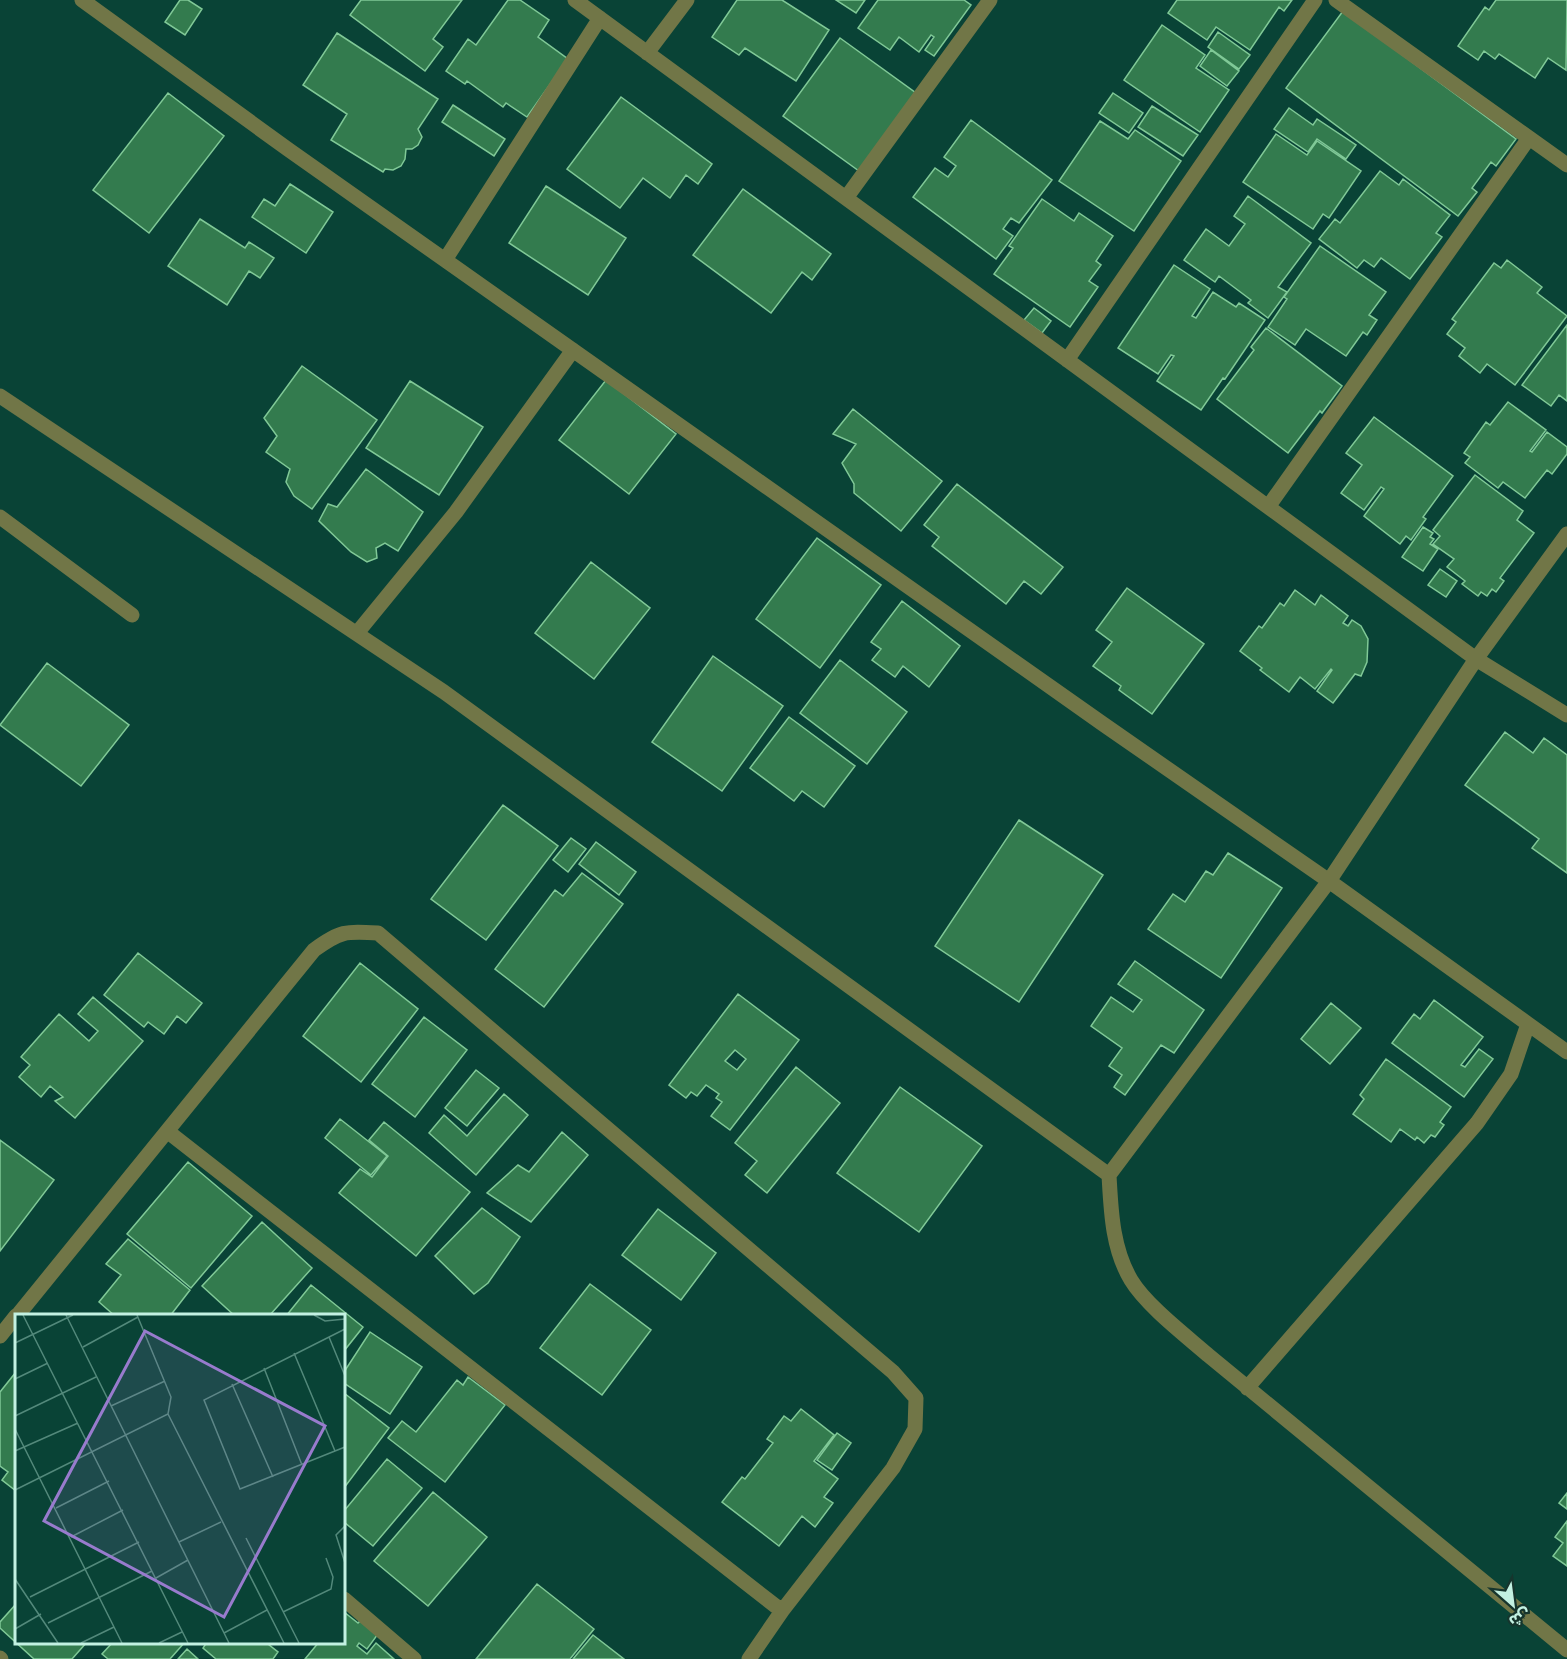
<svg xmlns="http://www.w3.org/2000/svg" width="1567" height="1659" font-family="Barlow,'Noto Sans Arabic',sans-serif">
	<rect width="100%" height="100%" fill="#094336"/>
	<path fill="#337b4e" stroke="#80c997" stroke-width="1.5" fill-rule="evenodd" d="M180,0H188L202,9L185,35L165,22Z
		M361,0H462L433,39L443,47L425,71L350,15Z
		M508,0H520L549,20L538,37L568,59L527,117L506,103L503,107L467,81L465,84L446,71L468,39L476,45Z
		M737,0H782L829,30L796,81L745,48L739,55L712,37Z
		M836,0H865L856,13Z
		M878,0H964L971,5L934,56L925,50L934,37L931,35L919,52L899,37L890,50L858,28Z
		M1177,0H1292L1284,11L1279,7L1250,50L1216,27L1207,40L1168,13Z
		M1496,0H1567L1566,70L1548,58L1535,78L1499,54L1495,59L1484,51L1478,60L1458,46L1485,7L1489,10Z
		M1343,11L1516,139L1496,166L1491,162L1472,188L1477,192L1458,216L1286,88Z
		M1162,25L1205,55L1196,68L1229,90L1200,132L1124,80Z
		M1218,32L1250,55L1239,69L1208,47Z
		M337,33L438,99L418,129L422,137L418,145L412,149H406L405,159L401,166L393,170L385,169L383,172L331,140L347,114L303,85Z
		M840,38L916,93L859,171L783,116Z
		M1211,50L1239,71L1227,86L1200,66Z
		M168,93L224,136L149,233L93,190Z
		M1113,93L1143,113L1129,133L1099,113Z
		M621,97L712,164L698,184L686,175L670,198L643,178L620,208L567,169Z
		M453,105L505,139L494,156L442,122Z
		M1152,106L1198,135L1183,156L1138,127Z
		M1289,108L1313,125L1317,119L1356,145L1346,159L1317,139L1308,152L1274,129Z
		M971,120L1052,180L1019,223L1011,218L1003,229L1013,236L996,259L913,197L935,168L948,177L956,166L944,157Z
		M1100,121L1128,139L1135,130L1181,161L1134,231L1059,181Z
		M1276,134L1307,155L1317,141L1361,171L1329,218L1323,214L1313,229L1243,182Z
		M1380,171L1399,185L1403,179L1450,215L1436,233L1442,237L1410,279L1381,258L1374,267L1364,260L1357,268L1319,239L1335,219L1340,223Z
		M290,184L333,212L306,253L252,217L264,199L275,206Z
		M546,186L626,238L588,295L509,243Z
		M743,189L831,254L812,280L802,272L771,313L693,255Z
		M1248,196L1311,243L1278,287L1287,292L1268,318L1248,303L1251,300L1219,276L1215,282L1184,260L1206,229L1229,246L1245,224L1234,216Z
		M1042,199L1074,221L1079,213L1113,236L1096,261L1101,265L1089,281L1098,287L1070,327L994,274L1013,248L1009,246Z
		M200,219L245,248L249,242L274,258L260,278L249,271L227,305L168,266Z
		M1320,246L1386,292L1369,315L1377,320L1367,335L1363,332L1346,356L1306,329L1295,345L1268,327L1287,299L1284,297Z
		M1507,260L1542,287L1537,293L1567,316L1515,385L1487,364L1480,373L1459,356L1465,348L1447,334L1456,322L1452,319L1494,263L1501,268Z
		M1174,265L1210,289L1192,316L1196,318L1213,292L1236,307L1239,303L1265,320L1225,379L1223,378L1201,410L1157,381L1174,356L1171,355L1158,374L1118,348Z
		M1034,308L1051,321L1042,333L1024,320Z
		M1567,325V401L1559,395L1551,406L1522,385Z
		M1266,328L1342,386L1322,413L1320,411L1288,453L1217,399L1254,350L1251,347Z
		M302,366L377,420L312,509L294,496L286,482L290,469L266,452L277,436L264,418Z
		M606,380L676,434L629,494L559,440Z
		M410,381L483,427L439,495L366,448Z
		M1508,402L1546,430L1530,451L1532,452L1547,432L1567,447V454L1552,474L1547,470L1525,498L1503,482L1498,488L1465,463L1470,457L1464,453L1486,422L1490,425Z
		M853,409L942,481L901,531L854,493V484L842,463L856,444L833,434Z
		M1374,417L1453,476L1423,517L1426,519L1411,540L1406,536L1400,544L1364,516L1384,489L1381,487L1364,510L1341,493L1362,465L1346,453Z
		M366,469L423,512L398,551L385,543L376,548L377,558L367,562L351,552L319,521L328,504L337,507Z
		M1475,475L1523,511L1517,520L1534,533L1500,578L1504,581L1496,592L1492,589L1487,596L1481,592L1478,596L1462,584L1465,581L1447,567L1454,559L1433,544L1440,536L1433,530Z
		M957,484L1063,567L1041,594L1024,581L1006,604L932,546L939,537L924,525Z
		M1423,527L1433,533L1430,537L1434,539L1430,544L1438,549L1423,571L1402,557Z
		M817,538L881,585L820,668L756,619Z
		M591,562L650,608L594,679L535,633Z
		M1440,569L1457,581L1446,597L1428,585Z
		M1127,588L1204,644L1152,714L1119,690L1121,686L1093,666L1112,642L1096,630Z
		M1295,590L1315,605L1321,595L1348,616L1343,623L1348,626L1352,620L1361,626L1368,639L1367,662L1361,676L1355,674L1333,703L1317,691L1332,670L1331,669L1315,689L1300,677L1289,692L1260,670L1262,668L1240,651L1259,626L1262,628L1280,603L1284,606Z
		M902,601L960,646L929,687L903,666L895,677L872,660L881,649L871,642Z
		M713,656L783,706L722,791L652,742Z
		M840,660L907,712L867,764L800,713Z
		M47,663L129,725L81,786L0,725Z
		M789,717L855,766L824,807L802,791L794,801L750,768Z
		M1505,732L1533,753L1544,738L1567,755V873L1532,848L1539,839L1465,785Z
		M503,805L558,846L486,940L431,899Z
		M1019,820L1103,875L1019,1002L935,946Z
		M571,838L586,849L568,872L553,860Z
		M596,842L636,872L619,895L579,864Z
		M1228,853L1282,888L1221,978L1148,929L1173,894L1185,902L1206,871L1213,875Z
		M582,873L623,904L544,1007L495,969L555,890L563,896Z
		M138,953L202,1003L186,1023L177,1016L164,1034L148,1022L144,1027L104,995Z
		M1135,961L1204,1010L1174,1053L1161,1045L1125,1095L1114,1087L1122,1075L1109,1066L1122,1048L1091,1026L1111,997L1133,1012L1142,1000L1118,984Z
		M360,963L418,1009L361,1082L303,1036Z
		M738,994L799,1040L730,1130L711,1116L722,1102L716,1098L719,1094L706,1085L697,1096L691,1092L686,1098L669,1085ZM735,1050L746,1059L737,1070L725,1061Z
		M93,997L143,1041L75,1118L55,1101L63,1097L50,1086L41,1097L19,1077L30,1065L21,1057L59,1014L89,1041L98,1031L78,1014Z
		M1434,1000L1483,1037L1461,1065L1465,1067L1479,1049L1493,1059L1464,1097L1392,1043L1414,1014L1420,1019Z
		M1331,1003L1361,1028L1330,1064L1301,1039Z
		M424,1017L467,1050L415,1117L372,1084Z
		M1386,1059L1451,1107L1440,1122L1444,1125L1435,1137L1431,1135L1424,1143L1417,1137L1415,1140L1400,1129L1391,1142L1353,1114L1364,1099L1360,1095Z
		M796,1067L840,1103L767,1193L745,1175L757,1161L735,1143Z
		M476,1070L499,1088L467,1126L445,1108Z
		M900,1087L982,1146L919,1232L837,1173Z
		M504,1094L528,1115L476,1175L429,1133L444,1115L467,1136Z
		M340,1119L387,1156L371,1175L325,1138Z
		M384,1122L470,1192L416,1256L339,1193L360,1169L372,1177L388,1156L369,1140Z
		M562,1132L588,1155L531,1222L487,1193L518,1165L529,1172Z
		M0,1140L54,1180L0,1251Z
		M188,1162L252,1216L191,1288L127,1234Z
		M482,1208L520,1237L488,1283L474,1294L435,1256Z
		M658,1209L716,1253L681,1300L622,1255Z
		M262,1222L312,1268L269,1316H235L202,1286Z
		M128,1239L190,1290L170,1316H115L99,1302L121,1275L106,1264Z
		M590,1284L651,1330L602,1395L540,1348Z
		M311,1285L363,1327L344,1351V1316H286Z
		M370,1332L422,1367L390,1414L344,1383V1372Z
		M16,1372V1491L2,1480L8,1472L0,1466V1392Z
		M468,1377L505,1405L445,1482L388,1438L402,1421L416,1432L457,1380L463,1385Z
		M344,1393L389,1428L344,1488Z
		M801,1409L834,1435L814,1461L838,1479L824,1497L833,1503L815,1527L802,1516L779,1546L722,1502L742,1477L745,1479L773,1443L767,1439L784,1416L791,1421Z
		M837,1433L851,1443L832,1470L817,1460Z
		M387,1459L422,1488L373,1546L344,1522V1511Z
		M433,1492L487,1537L428,1606L374,1561Z
		M1567,1493V1509L1559,1503Z
		M1567,1521V1566L1553,1556L1563,1543L1555,1537Z
		M537,1584L594,1629L570,1659H476Z
		M16,1604V1642H87L72,1659H34L0,1628V1622Z
		M344,1612L358,1623L361,1620L378,1634L367,1649L359,1643L357,1646L367,1654L376,1643L394,1659H305L319,1642H344Z
		M593,1635L624,1659H573Z
		M113,1642H185L170,1659H108L102,1654Z
		M207,1642H269L268,1644L278,1652L273,1659H216L203,1648Z
		M187,1649L198,1659H178Z"/>
	<g fill="none" stroke-linecap="round" stroke-linejoin="round">
		<path stroke="#717647" stroke-width="15" d="M82,0L289,150L1103,724L1329,881L1567,1052
			M575,0L1476,659L1567,715
			M1336,0L1567,165
			M647,53L687,0
			M846,198L990,0
			M445,260L600,18
			M1067,360L1315,0
			M0,396L444,692L1109,1175
			M1268,507L1529,138
			M0,517L132,615
			M1567,534L1476,659L1329,881L1109,1175C1111,1210 1112,1248 1131,1280C1146,1305 1185,1335 1208,1355L1567,1650
			M357,633L456,512L573,350
			M167,1131L782,1611
			M17,1316L314,950C340,931 345,931 378,933L893,1372L916,1398L915,1429L893,1468L782,1611L749,1659
			M0,1336L16,1316
			M1247,1388L1477,1123L1511,1074L1528,1024
			M344,1599L414,1659
			M0,1658L1,1659"/>
	</g>
	<g transform="translate(15 1314)">
		<rect width="330" height="330" fill="#094336"/>
		<path fill="none" stroke="#53897b" stroke-width="1.5" d="M8,1L173,329M51,1L214,329M299,1L310,7L330,5M330,15L189,86L225,175L330,133M314,23L330,62M0,29L58,1M68,33L123,3M279,39L320,137M249,54L287,151M0,65L33,49M217,70L258,163M96,92L150,67M153,100L269,329M0,102L81,63M0,115L107,329M0,137L63,109M0,176L153,100L156,83L122,1M41,194L94,167M330,212L321,221L330,249M56,223L108,196M231,224L284,329M164,228L206,208M141,264L173,246M0,265L43,329M15,283L124,228M268,298L316,275L318,263L311,244M33,309L137,257M0,315L26,300M209,319L252,296M66,329L99,313M144,329L167,318"/>
		<path fill="#987bcd" fill-opacity="0.15" stroke="#987bcd" stroke-width="3" d="M130,17L310,112L209,303L29,207Z"/>
		<rect width="330" height="330" fill="none" stroke="#c3f1e2" stroke-width="3"/>
	</g>
	<g transform="translate(1513 1605) rotate(152)" stroke="#16352d" stroke-width="4.5" paint-order="stroke">
	<path d="M0-4.5L10 22L0 15L-10 22Z" fill="#c3f1e2"/>
	<text y="-9" font-size="16" font-weight="bold" text-anchor="middle" fill="#c3f1e2">ش</text>
	</g>
</svg>
